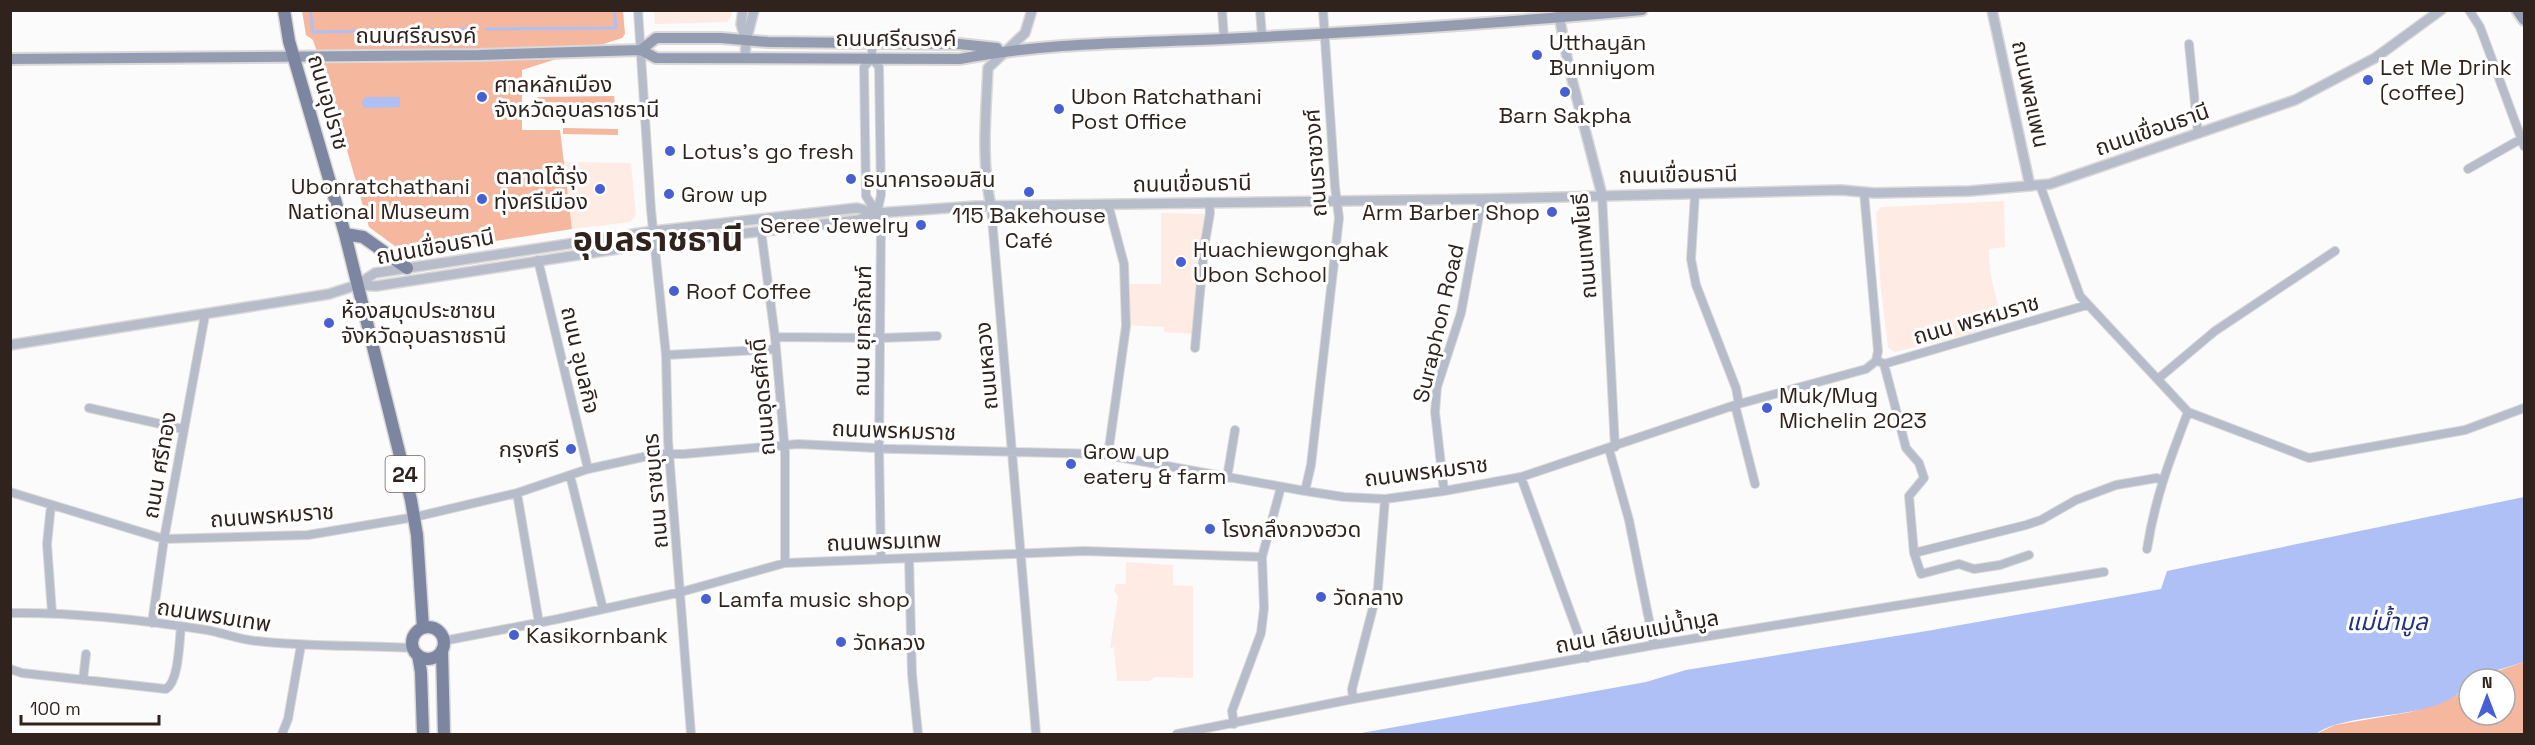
<svg xmlns="http://www.w3.org/2000/svg" width="2535" height="745" font-family="'Space Grotesk','Noto Sans Thai',sans-serif">
	<rect width="100%" height="100%" fill="#fbfbfb"/>
	<path fill="#feebe3" d="M654,11V10L732,11L731,17L727,22L655,24Z
		M564,162L631,163L636,215L630,222L572,229Z
		M2004,201L2005,247L1989,249L1990,272L2002,323L1969,334L1895,352L1888,348L1881,289L1876,213L1881,207Z
		M1161,213L1206,214L1195,334L1164,332V327L1128,325L1130,284H1161Z
		M1126,562L1173,565V585L1193,586V678L1155,677L1149,681H1117L1114,647L1110,648L1118,597L1114,590L1116,584H1126Z"/>
	<path fill="#f5b79e" d="M302,11H623L625,34L622,38L522,70V130H560L572,229L407,255L369,227L329,87L313,40L306,35Z
		M614,96L615,104L535,102L537,97Z
		M563,128L618,129V135L563,134Z
		M2524,662V734H2316L2335,725L2411,712L2441,702L2462,692L2469,681V715H2505V679H2474Z"/>
	<path fill="#aec0f5" d="M365,97H398L400,98V107L365,108L361,103Z
		M2524,497V662L2469,679C2450,724 2351,708 2316,734H1356L1646,682L1686,670L1927,631L2161,589L2167,571Z"/>
	<g fill="none" stroke-linecap="round" stroke-linejoin="round">
		<path stroke="#aec0f5" stroke-width="3" d="M310,10L313,32L471,29
			M487,29L616,28L614,10"/>
		<g stroke="#dbd8d7" stroke-width="10">
			<path id="minor" d="M638,10L651,210L666,355L668,440L691,734
				M1222,10L1224,38
				M1260,10L1262,36
				M2469,10L2480,27L2524,146
				M872,44V58L879,67L881,195L877,213
				M2189,44L2198,134
				M872,58L864,67L866,196L877,213L881,229L879,449L881,559
				M2468,169L2521,139
				M2040,185L2080,296L2188,412L2309,458L2465,430L2524,408
				M1864,192L1878,351L1876,361
				M1695,194L1691,259L1696,285L1736,388L1739,404
				M1602,195L1615,447
				M991,206L1036,734
				M761,230L775,337L785,452V563
				M538,260L588,469
				M775,337L880,338L937,336
				M1195,348L1204,248L1210,213L1209,202
				M666,355L776,349
				M1880,362L1884,364L2087,305
				M1884,364L1906,448L1919,463L1924,478L1909,496L1914,553L1921,574L1959,564L1974,569L2000,565L2029,555
				M2159,378L2215,331L2335,251
				M1735,405L1755,484
				M89,408L183,429
				M1609,449L1629,520L1654,645
				M1108,455L1126,326L1124,264L1108,204
				M570,475L603,609
				M1521,477L1587,658
				M1227,478L1235,430
				M1305,491L1311,465L1339,218L1335,187L1323,10
				M1444,491L1435,412L1437,387L1461,313L1482,199
				M10,492L164,539L308,535L415,517L517,493L588,469L657,454H684L798,444L896,449L1101,454L1305,491L1344,497L1385,499L1444,491L1521,477L1735,405L1866,369L1876,361
				M517,493L539,623
				M51,505L47,544L52,613
				M2147,549C2155,498 2170,459 2188,412
				M1914,553L2026,525L2041,520L2076,500L2116,485L2157,478L2162,481
				M909,558L912,674L918,734
				M10,613C75,612 143,620 207,630C224,633 240,640 257,641C309,647 361,645 413,648
				M152,623L164,539L205,315
				M443,641L558,619L681,592L785,563L1084,551L1262,557L1281,487
				M10,669L22,673L166,689C179,681 179,643 181,627
				M83,680L86,654
				M1353,699L1352,689L1378,588L1385,499
				M1234,724L1232,711L1261,633L1264,608L1262,557
				M282,734L288,719L301,645
				M1177,734L1353,699L1654,645L2104,572"/>
		</g>
		<g stroke="#dbd8d7" stroke-width="12">
			<path id="tertiary" d="M743,10L741,24L746,41
				M1558,10L1569,68L1602,195
				M1992,10L2030,186
				M745,58L746,41L754,10
				M991,206C981,162 986,113 988,68L1025,33L1032,10
				M357,285L376,286L637,246L858,220L877,213L976,206L1482,199L1841,190L1874,193L1970,191L2050,184L2295,100L2375,58L2441,10
				M10,345L329,294L357,285L375,273L654,231L857,208L876,213"/>
		</g>
		<g stroke="#dbd8d7" stroke-width="14">
			<path id="secondary" d="M2517,10L2524,20
				M641,50L656,38H721L768,42L959,44L997,48
				M10,59L479,55L641,50L656,58L960,59C1047,42 1135,43 1223,39C1363,32 1503,23 1642,10"/>
		</g>
		<g stroke="#dbd8d7" stroke-width="15">
			<path id="primary" d="M284,10L289,41L345,234L411,500L417,535L423,628
				M345,234L363,237L407,268
				M412 643a16 16 0 1 1 32 0a16 16 0 1 1-32 0Z
				M442,650L444,734
				M418,655L421,672L423,734"/>
		</g>
		<use href="#minor" stroke="#b6bcca" stroke-width="8"/>
		<use href="#tertiary" stroke="#b6bcca" stroke-width="9"/>
		<use href="#secondary" stroke="#949cb2" stroke-width="10"/>
		<use href="#primary" stroke="#7c86a0" stroke-width="12"/>
	</g>
	<g fill="#465fd3" stroke="#fff" stroke-width="2">
		<circle cx="1537" cy="55" r="6"/>
		<circle cx="2368" cy="80" r="6"/>
		<circle cx="1565" cy="92" r="6"/>
		<circle cx="482" cy="97" r="6"/>
		<circle cx="1059" cy="109" r="6"/>
		<circle cx="670" cy="151" r="6"/>
		<circle cx="851" cy="179" r="6"/>
		<circle cx="600" cy="189" r="6"/>
		<circle cx="1029" cy="192" r="6"/>
		<circle cx="669" cy="194" r="6"/>
		<circle cx="482" cy="199" r="6"/>
		<circle cx="1552" cy="212" r="6"/>
		<circle cx="921" cy="225" r="6"/>
		<circle cx="1181" cy="262" r="6"/>
		<circle cx="674" cy="291" r="6"/>
		<circle cx="329" cy="323" r="6"/>
		<circle cx="1767" cy="408" r="6"/>
		<circle cx="571" cy="449" r="6"/>
		<circle cx="1071" cy="464" r="6"/>
		<circle cx="1210" cy="529" r="6"/>
		<circle cx="1321" cy="597" r="6"/>
		<circle cx="706" cy="599" r="6"/>
		<circle cx="514" cy="635" r="6"/>
		<circle cx="841" cy="642" r="6"/>
	</g>
	<g text-anchor="middle" dominant-baseline="central" stroke-width="6" stroke-linejoin="round" paint-order="stroke">
		<rect fill="#fff" stroke="#6e6460" stroke-width="1.5" x="385.5" y="456" width="39" height="36" rx="4.5"/>
		<g font-size="21" font-weight="bold" fill="#30221c">
			<text x="405" y="474">24</text>
		</g>
		<g font-size="22" fill="#30221c" stroke="#fff">
			<text x="416" y="35">ถนนศรีณรงค์</text>
			<text x="896" y="38">ถนนศรีณรงค์</text>
			<text transform="translate(2031 94) rotate(78)">ถนนพลแพน</text>
			<text transform="translate(329 102) rotate(74)">ถนนอุปราช</text>
			<text transform="translate(2152 129) rotate(-19)">ถนนเขื่อนธานี</text>
			<text transform="translate(1315 163) rotate(-94)">ถนนราชวงศ์</text>
			<text transform="translate(1678 174) rotate(-1)">ถนนเขื่อนธานี</text>
			<text transform="translate(1192 183) rotate(-1)">ถนนเขื่อนธานี</text>
			<text transform="translate(435 246) rotate(-10)">ถนนเขื่อนธานี</text>
			<text transform="translate(1584 246) rotate(-95)">ถนนเทพโยธี</text>
			<text transform="translate(1976 319) rotate(-16)">ถนน พรหมราช</text>
			<text transform="translate(1438 323) rotate(-77)">Suraphon Road</text>
			<text transform="translate(862 331) rotate(-89)">ถนน ยุทธภัณฑ์</text>
			<text transform="translate(581 360) rotate(77)">ถนน อุบลกิจ</text>
			<text transform="translate(986 366) rotate(-95)">ถนนหลวง</text>
			<text transform="translate(762 397) rotate(-95)">ถนนอุดรศักดิ์</text>
			<text transform="translate(894 430) rotate(2)">ถนนพรหมราช</text>
			<text transform="translate(159 465) rotate(-80)">ถนน ศรีทอง</text>
			<text transform="translate(1426 471) rotate(-7)">ถนนพรหมราช</text>
			<text transform="translate(655 491) rotate(-95)">ถนน ราชบุตร</text>
			<text transform="translate(272 515) rotate(-4)">ถนนพรหมราช</text>
			<text transform="translate(884 541) rotate(-2)">ถนนพรมเทพ</text>
			<text transform="translate(214 615) rotate(9)">ถนนพรมเทพ</text>
			<text transform="translate(1637 631) rotate(-10)">ถนน เลียบแม่น้ำมูล</text>
		</g>
		<g font-size="22" fill="#30221c" stroke="#fff" text-anchor="start">
			<text x="1549" y="42">Utthayān<tspan x="1549" dy="25">Bunniyom</tspan></text>
			<text x="2380" y="67">Let Me Drink<tspan x="2380" dy="25">(coffee)</tspan></text>
			<text x="494" y="84">ศาลหลักเมือง<tspan x="494" dy="25">จังหวัดอุบลราชธานี</tspan></text>
			<text x="1071" y="96">Ubon Ratchathani<tspan x="1071" dy="25">Post Office</tspan></text>
			<text x="1565" y="115" text-anchor="middle">Barn Sakpha</text>
			<text x="682" y="151">Lotus's go fresh</text>
			<text x="588" y="176" text-anchor="end">ตลาดโต้รุ่ง<tspan x="588" dy="25">ทุ่งศรีเมือง</tspan></text>
			<text x="863" y="179">ธนาคารออมสิน</text>
			<text x="470" y="186" text-anchor="end">Ubonratchathani<tspan x="470" dy="25">National Museum</tspan></text>
			<text x="681" y="194">Grow up</text>
			<text x="1540" y="212" text-anchor="end">Arm Barber Shop</text>
			<text x="1029" y="215" text-anchor="middle">115 Bakehouse<tspan x="1029" dy="25">Café</tspan></text>
			<text x="909" y="225" text-anchor="end">Seree Jewelry</text>
			<text x="1193" y="249">Huachiewgonghak<tspan x="1193" dy="25">Ubon School</tspan></text>
			<text x="686" y="291">Roof Coffee</text>
			<text x="341" y="310">ห้องสมุดประชาชน<tspan x="341" dy="25">จังหวัดอุบลราชธานี</tspan></text>
			<text x="1779" y="395">Muk/Mug<tspan x="1779" dy="25">Michelin 2023</tspan></text>
			<text x="559" y="449" text-anchor="end">กรุงศรี</text>
			<text x="1083" y="451">Grow up<tspan x="1083" dy="25">eatery &amp; farm</tspan></text>
			<text x="1222" y="529">โรงกลึงกวงฮวด</text>
			<text x="1333" y="597">วัดกลาง</text>
			<text x="718" y="599">Lamfa music shop</text>
			<text x="526" y="635">Kasikornbank</text>
			<text x="853" y="642">วัดหลวง</text>
		</g>
		<g font-size="24" font-style="italic" fill="#23327c" stroke="#fff">
			<text x="2387" y="621">แม่น้ำมูล</text>
		</g>
		<g font-size="34" font-weight="bold" fill="#30221c" stroke="#fff">
			<text x="658" y="239">อุบลราชธานี</text>
		</g>
	</g>
	<rect width="2535" height="745" fill="none" stroke="#30221c" stroke-width="24"/>
	<g transform="translate(2487 697)"><circle r="28" fill="#ffffff" stroke="#aca7a4" stroke-width="1.5"/>
	<path d="M0-4.5L10 22L0 15L-10 22Z" fill="#465fd3"/>
	<text y="-9" font-size="16" font-weight="bold" text-anchor="middle" fill="#30221c">N</text>
	</g>
	<path d="M21 715v9h138v-9" fill="none" stroke="#30221c" stroke-width="3"/>
	<text x="30" y="715" font-size="18" fill="#30221c" stroke="#ffffff" stroke-width="4.5" paint-order="stroke">100 m</text>
</svg>
